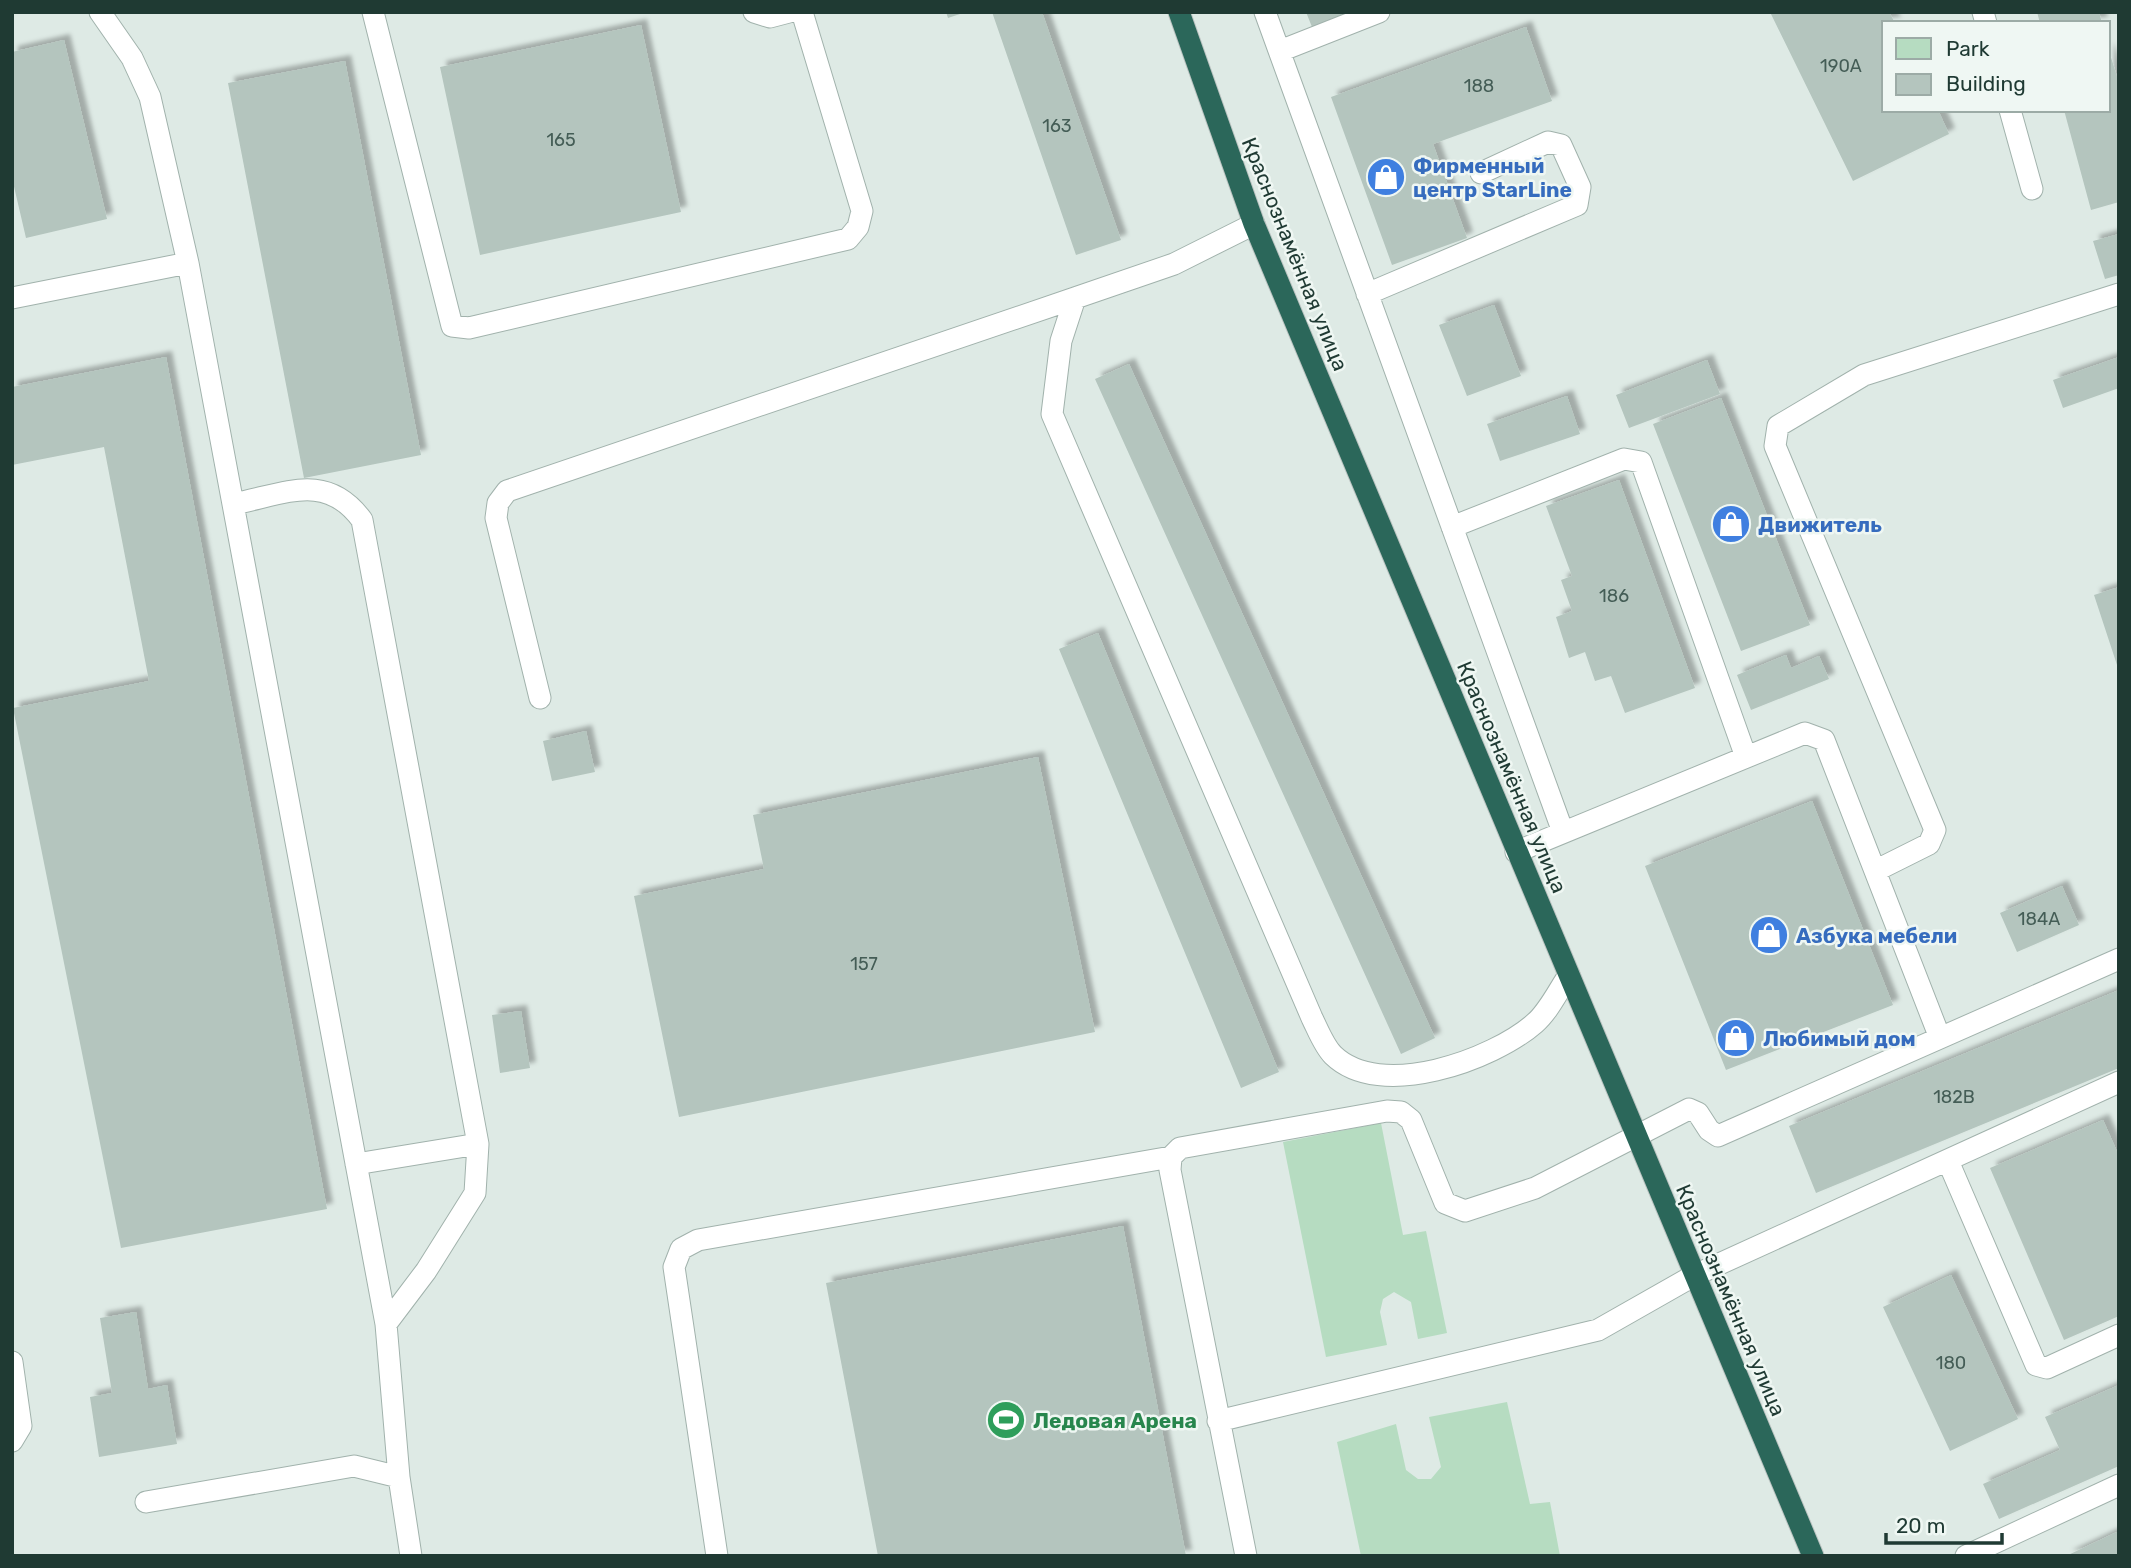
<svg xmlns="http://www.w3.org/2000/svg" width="2131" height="1568" font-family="Rubik,sans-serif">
	<defs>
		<filter id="shadow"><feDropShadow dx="6" dy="-6" stdDeviation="2" flood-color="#0004"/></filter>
	</defs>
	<rect width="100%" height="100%" fill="#deeae5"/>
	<path fill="#b6dcc1" d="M1381,1123L1403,1235L1426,1231L1447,1333L1418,1339L1411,1302L1394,1292L1383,1299L1380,1312L1387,1345L1326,1357L1283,1142Z
		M1507,1402L1530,1504L1550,1502L1560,1556H1361L1337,1442L1396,1424L1406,1470L1418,1479H1431L1441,1467L1429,1417Z"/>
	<path fill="#b4c5be" filter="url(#shadow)" d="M946,12H963V13L948,18Z
		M992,12H1042L1121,240L1076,255Z
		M1306,12H1350L1312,27Z
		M1770,12H1889L1895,23H1884V110H1938L1949,134L1853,181Z
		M2037,12H2099L2102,23H2040Z
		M641,25L681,212L480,255L440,67Z
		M1526,27L1552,101L1433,144L1467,238L1392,265L1331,97Z
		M64,40L107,219L26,238L12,178V52Z
		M2108,48L2119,83V202L2091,210L2064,110H2108Z
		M345,61L421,455L304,478L228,83Z
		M2119,234V275L2105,279L2093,241Z
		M1494,305L1521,376L1467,396L1439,325Z
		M166,357L327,1209L121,1248L13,708L149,681L104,447L12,465V387Z
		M2119,357V388L2063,408L2053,380Z
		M1707,360L1720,394L1629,428L1616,395Z
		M1129,364L1435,1038L1401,1054L1095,379Z
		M1567,396L1580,434L1500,461L1487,424Z
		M1721,398L1810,625L1741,651L1653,424Z
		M1619,480L1695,688L1625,713L1611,676L1595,681L1585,652L1569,658L1556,617L1572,611L1561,580L1572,576L1546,506Z
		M2119,587V668H2118L2094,595Z
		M1098,633L1279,1072L1241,1088L1059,649Z
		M1786,655L1791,668L1819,656L1829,679L1751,710L1737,675Z
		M586,731L595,772L552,781L543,741Z
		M1038,757L1095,1032L679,1117L634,896L764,869L753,815Z
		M1812,801L1893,1005L1726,1070L1645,866Z
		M2062,886L2079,925L2017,952L2000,913Z
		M2119,990V1068L1816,1193L1789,1126Z
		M521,1011L530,1068L500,1073L492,1015Z
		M2103,1120L2119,1156V1316L2064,1340L1990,1168Z
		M1123,1226L1186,1556H878L826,1283Z
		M1951,1275L2018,1419L1950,1451L1883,1307Z
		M136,1312L148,1389L167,1385L177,1444L99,1457L90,1397L112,1393L100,1318Z
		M2119,1385V1466L1999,1519L1983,1484L2060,1450L2045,1417Z
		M2119,1531V1556H2066Z"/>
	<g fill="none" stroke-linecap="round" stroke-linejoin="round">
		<g stroke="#a1b2ac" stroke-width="23">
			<path id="lane" d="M100,12L132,58L150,97L188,263L386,1324L399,1477
				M373,12L452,326L469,328L848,239L858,227L862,211L802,12
				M754,12L770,17L789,12
				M1265,12L1563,832
				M1983,12L1986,23
				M1280,51L1379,12
				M2010,110L2032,189
				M1254,224L1174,264L1075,298L1061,341L1052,414L1312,1018C1318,1030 1324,1046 1333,1055C1380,1101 1493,1060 1535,1023C1549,1011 1559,989 1569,975
				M1367,294L1577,205L1580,187L1561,145L1548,142L1481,173
				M12,298L188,263
				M233,504C285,494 326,471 362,520L478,1144
				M1452,527L1624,459L1641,462L1746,757
				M540,698L496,518L498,503L507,491L1075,298
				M1516,852L1805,733L1824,740L1940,1038
				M1875,871L1929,844L1935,830L1775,446L1778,426L1864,375L2119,294
				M1948,1161L2036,1365L2047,1368L2119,1335
				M356,1164L478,1144L475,1193L426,1271L386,1324
				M12,1362L21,1426L12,1441
				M1218,1421L1598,1330L1693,1276L2119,1082
				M146,1502L354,1466L399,1477L411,1556
				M717,1556L674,1267L681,1249L698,1240L1171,1157
				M1246,1556L1170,1170L1171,1157L1180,1148L1387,1111L1401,1112L1411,1120L1445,1203L1465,1211L1535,1188L1689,1109L1698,1113L1709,1130L1718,1136L2119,959
				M1966,1556L2119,1485"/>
		</g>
		<g stroke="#bcc4c2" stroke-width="23">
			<path id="highway" d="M1179,12L1254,224L1813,1556"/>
		</g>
		<use href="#lane" stroke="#fff" stroke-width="21"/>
		<use href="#highway" stroke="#2b675a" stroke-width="21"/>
	</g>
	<defs>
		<g id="shop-disc" transform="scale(2.0125)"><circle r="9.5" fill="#3f7fe0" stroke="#eff7f3"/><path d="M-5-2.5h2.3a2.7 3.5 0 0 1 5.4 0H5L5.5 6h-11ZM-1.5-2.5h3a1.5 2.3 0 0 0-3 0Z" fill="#fff"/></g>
		<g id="stadium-disc" transform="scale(2.0125)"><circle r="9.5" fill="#2e9e5b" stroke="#eff7f3"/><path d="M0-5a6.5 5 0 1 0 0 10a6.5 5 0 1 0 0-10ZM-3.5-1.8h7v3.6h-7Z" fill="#fff"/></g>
	</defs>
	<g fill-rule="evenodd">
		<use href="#shop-disc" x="1386" y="177"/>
		<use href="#shop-disc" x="1731" y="524"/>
		<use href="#shop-disc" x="1769" y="935"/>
		<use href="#shop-disc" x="1736" y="1038"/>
		<use href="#stadium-disc" x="1006" y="1420"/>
	</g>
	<g text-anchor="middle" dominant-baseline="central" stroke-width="5" stroke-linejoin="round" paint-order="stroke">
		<g font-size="18" fill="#445d56">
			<text x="1841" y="66">190А</text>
			<text x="1479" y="86">188</text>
			<text x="1057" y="126">163</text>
			<text x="561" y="140">165</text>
			<text x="1614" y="596">186</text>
			<text x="2039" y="919">184А</text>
			<text x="864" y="964">157</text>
			<text x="1954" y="1097">182В</text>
			<text x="1951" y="1363">180</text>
		</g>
		<g font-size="21" font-weight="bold" fill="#366cbe" stroke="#eff7f3" text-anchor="start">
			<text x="1413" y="165">Фирменный<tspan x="1413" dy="24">центр StarLine</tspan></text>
			<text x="1758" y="524">Движитель</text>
			<text x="1796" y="935">Азбука мебели</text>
			<text x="1763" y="1038">Любимый дом</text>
		</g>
		<g font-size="21" fill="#1f3a33" stroke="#eff7f3">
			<text transform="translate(1295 254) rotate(68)">Краснознамённая улица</text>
			<text transform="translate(1512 777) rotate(67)">Краснознамённая улица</text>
			<text transform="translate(1731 1300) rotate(67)">Краснознамённая улица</text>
		</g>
		<g font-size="21" font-weight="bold" fill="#27864d" stroke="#eff7f3" text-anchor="start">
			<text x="1033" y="1420">Ледовая Арена</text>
		</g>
	</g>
	<rect width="2131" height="1568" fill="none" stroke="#1f3a33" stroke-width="28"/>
	<rect x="1882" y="21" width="228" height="91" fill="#eff7f3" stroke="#9caba6" stroke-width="2"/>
	<rect x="1896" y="38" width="35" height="21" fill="#b6dcc1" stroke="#9caba6" stroke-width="2"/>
	<text x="1946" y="56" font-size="21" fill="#1f3a33">Park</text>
	<rect x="1896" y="74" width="35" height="21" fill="#b4c5be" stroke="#9caba6" stroke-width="2"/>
	<text x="1946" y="91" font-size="21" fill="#1f3a33">Building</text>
	<path d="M1886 1533v10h116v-10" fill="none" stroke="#1f3a33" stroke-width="3.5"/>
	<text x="1896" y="1533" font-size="21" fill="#1f3a33" stroke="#eff7f3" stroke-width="5" paint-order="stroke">20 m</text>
</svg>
